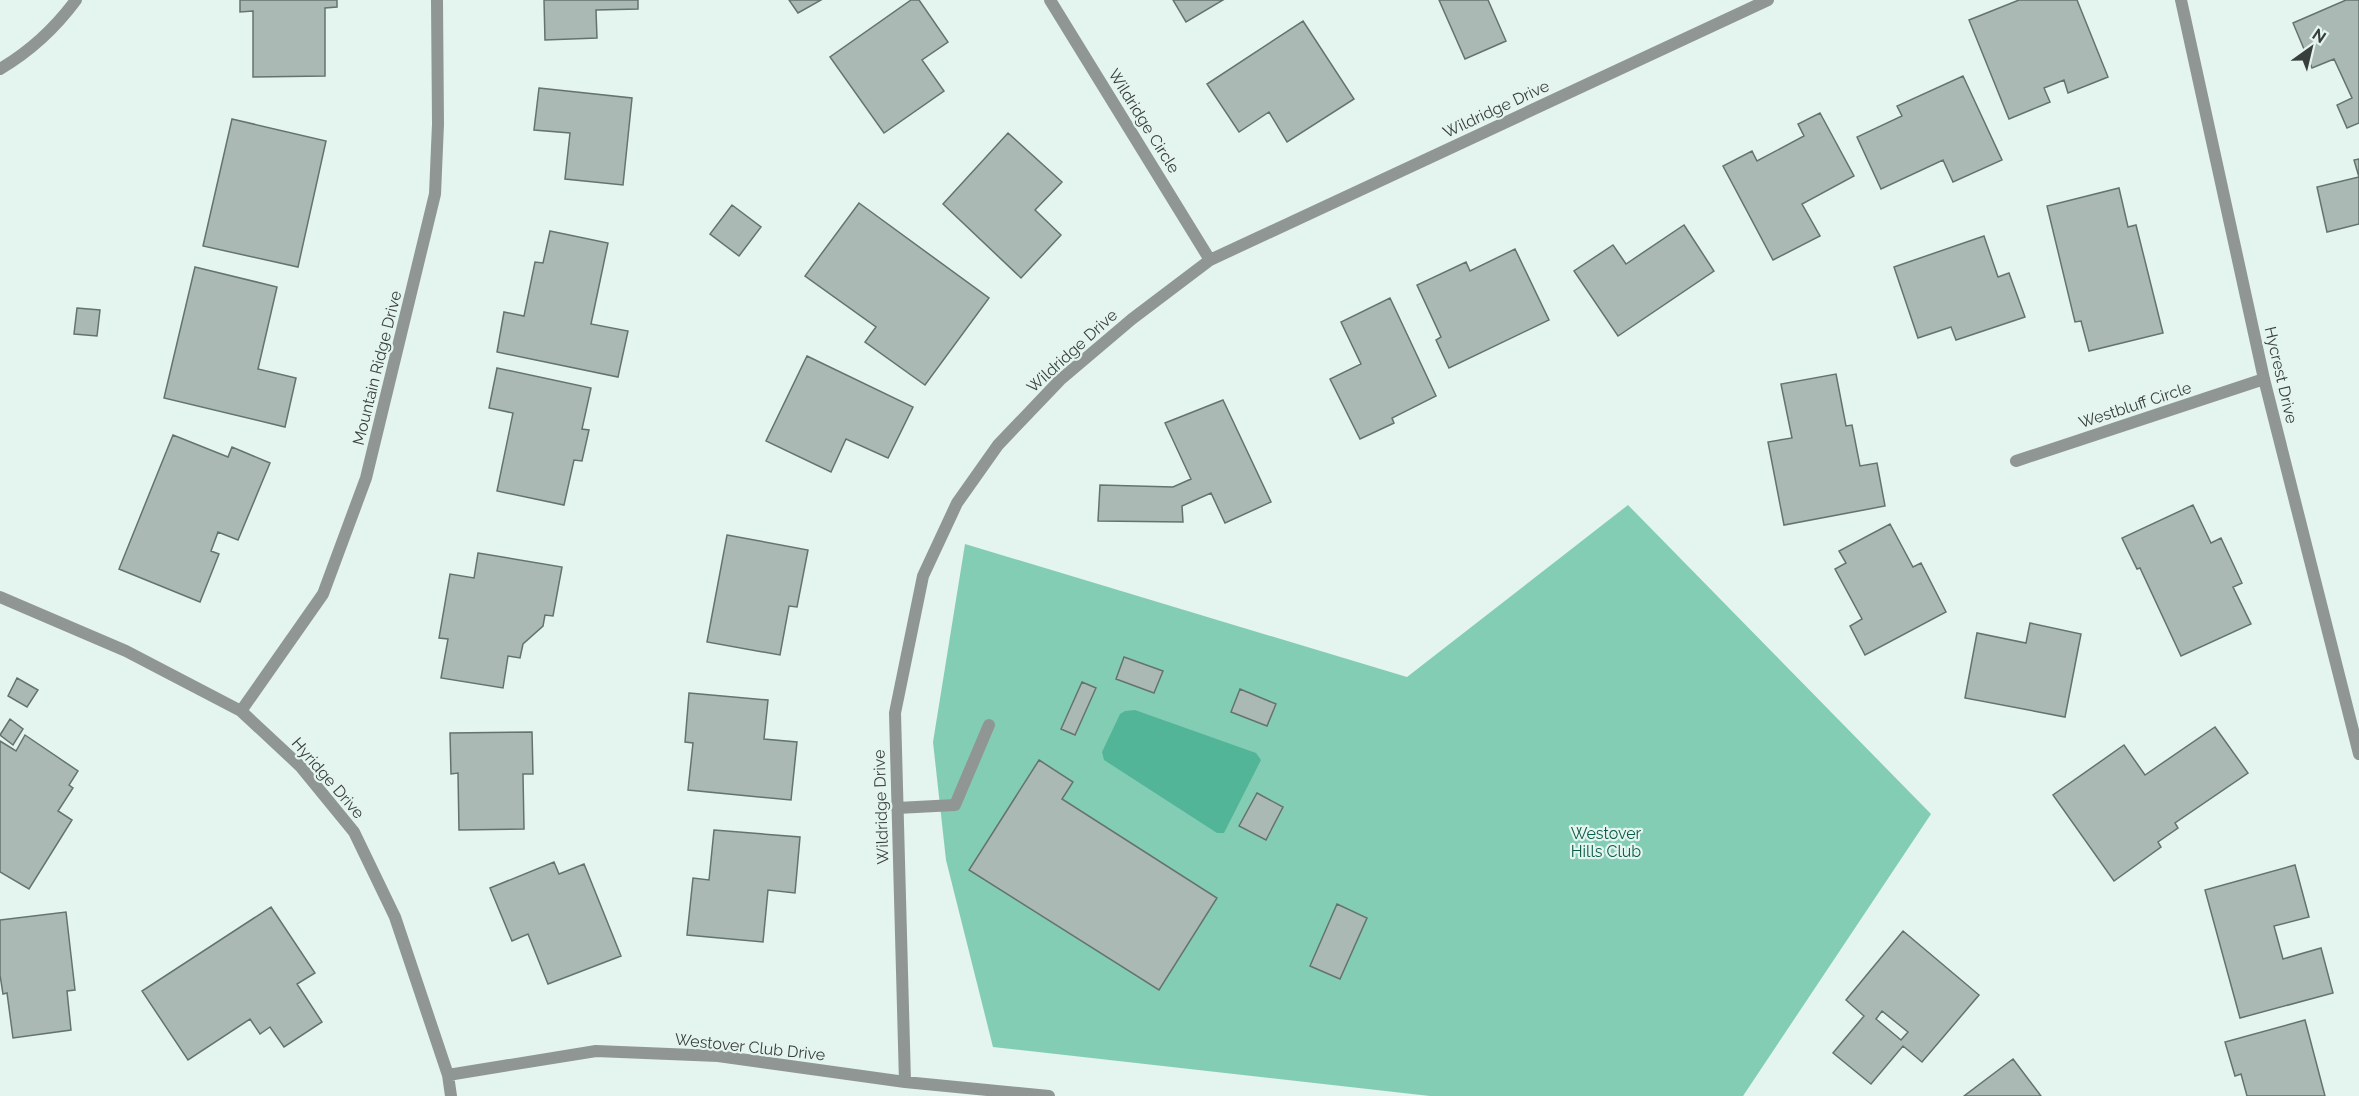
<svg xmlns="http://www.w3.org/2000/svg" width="2359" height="1096" font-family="Raleway,sans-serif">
	<rect width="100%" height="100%" fill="#e4f4ee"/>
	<path fill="#84cdb5" d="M1628,505L1931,814L1743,1096H1430L993,1047L946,860L933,742L965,544L1407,677Z"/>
	<path fill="#53b597" d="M1135,710L1256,753L1261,760L1224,833H1217L1104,760L1102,752L1120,714L1125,711Z"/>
	<path fill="#aab9b3" stroke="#65736e" stroke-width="1.5" fill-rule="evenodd" d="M240,0H337V7L325,8V76L253,77V11L240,12Z
		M544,0H638V9L596,10L597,38L545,40Z
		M789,0H821L798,13Z
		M911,0H919L948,42L922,60L944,91L884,133L830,57Z
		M1173,0H1223L1186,22Z
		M1439,0H1488L1506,41L1465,59Z
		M2019,0H2077L2108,77L2068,93L2064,80L2044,88L2050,102L2009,119L1969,20Z
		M2346,0H2359V123L2347,128L2337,105L2352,98L2334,59L2312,68L2293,23Z
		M1303,21L1354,99L1287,142L1269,112L1239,132L1207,84Z
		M1963,76L2002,160L1953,182L1943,160L1881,189L1857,137L1902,116L1897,106Z
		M539,88L632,98L623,185L565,179L570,133L534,130Z
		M1820,113L1854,176L1802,204L1820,236L1773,260L1723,166L1752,151L1757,161L1804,136L1798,124Z
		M232,119L326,141L298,267L203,246Z
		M1008,133L1062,182L1035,210L1061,235L1021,278L943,204Z
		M2359,159V224L2327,232L2317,187L2359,177L2354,160Z
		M2119,188L2128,227L2136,225L2163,333L2089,351L2081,321L2075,322L2047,206Z
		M859,203L989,298L925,385L865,342L876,327L805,276Z
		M732,205L761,227L739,256L710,234Z
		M1684,225L1714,271L1618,336L1574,271L1613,245L1626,264Z
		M550,231L608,243L591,324L628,331L618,377L497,352L504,312L524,316L535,262L543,263Z
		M1984,236L1998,277L2009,273L2025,317L1956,340L1951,327L1918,338L1894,267Z
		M1515,249L1549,320L1449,368L1436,340L1441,337L1417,285L1466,262L1470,271Z
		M195,267L277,287L258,369L296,378L285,427L164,398Z
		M1390,298L1436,396L1392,418L1394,423L1360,439L1330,379L1361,364L1341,322Z
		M77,308L100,310L97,336L74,334Z
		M807,356L913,407L888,458L846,439L831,472L766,441Z
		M497,368L591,388L582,429L589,430L582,461L574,460L564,505L497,491L513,413L489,408Z
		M1836,374L1846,426L1852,425L1860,466L1877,463L1885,506L1784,525L1768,442L1792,438L1781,384Z
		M1223,400L1271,502L1225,523L1211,493L1182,506L1183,522L1098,521L1100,485L1173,487L1191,479L1165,423Z
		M173,435L228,457L232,447L270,463L238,540L218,532L211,551L219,554L200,602L119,569Z
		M2193,505L2211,543L2221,538L2242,583L2233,587L2251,624L2181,656L2140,568L2137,569L2122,538Z
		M1890,524L1913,567L1921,563L1946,612L1865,655L1850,626L1862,619L1835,569L1846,563L1839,551Z
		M727,535L808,550L797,607L789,606L780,655L707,642Z
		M478,553L562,567L553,616L545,615L543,626L523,644L520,658L508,656L503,688L441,678L448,639L439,638L450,574L474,578Z
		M2030,623L2081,634L2065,717L1965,698L1977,633L2026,643Z
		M1124,657L1163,671L1154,693L1116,679Z
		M17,678L38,690L27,707L8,696Z
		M1082,682L1096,688L1075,735L1061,729Z
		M1240,689L1276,704L1267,726L1231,712Z
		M689,693L768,700L764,739L797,742L791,800L688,790L693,743L685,742Z
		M10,719L23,729L13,745L0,735Z
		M2215,727L2248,773L2175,823L2178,828L2158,842L2161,847L2114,881L2053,795L2124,745L2145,775Z
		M532,732L533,774H523L524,829L459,830L458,773L451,774L450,733Z
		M25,735L78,771L69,785L73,788L58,811L72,820L29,889L0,872V741L16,751Z
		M1039,760L1073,782L1062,799L1217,898L1159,990L969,870Z
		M1257,793L1283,807L1266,840L1239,826Z
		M714,830L800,837L795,893L768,890L763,942L687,935L693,878L709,880Z
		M554,862L559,874L584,864L621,956L548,984L528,934L512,941L490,888Z
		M2295,865L2309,917L2274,926L2283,959L2321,948L2333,993L2240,1018L2205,890Z
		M1337,904L1367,918L1340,979L1310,966Z
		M271,907L315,973L297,984L322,1022L284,1047L270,1027L260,1034L250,1019L188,1060L142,991Z
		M66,912L75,990L67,991L71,1030L13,1038L7,993L3,994L0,975V920Z
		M1903,931L1979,995L1922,1062L1903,1046L1871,1084L1833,1053L1864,1016L1846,1000ZM1882,1011L1908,1032L1901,1040L1876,1019Z
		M2305,1020L2325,1096H2247L2241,1074L2235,1076L2225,1042Z
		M2013,1059L2041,1096H1964Z"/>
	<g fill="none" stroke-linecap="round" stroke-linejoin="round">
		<path stroke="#909694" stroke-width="12" d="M0,69C29,52 56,27 76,0
			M897,808L955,805L989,725"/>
		<path stroke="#909694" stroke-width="12" d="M1050,0L1210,260
			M2181,0L2264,379L2359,754
			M2016,461L2264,379
			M0,597L126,651L241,711L300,766L354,832L395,917L448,1075L451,1096
			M241,711L323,594L366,478L435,194L438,124L437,0
			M448,1075L596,1051L718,1056L905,1082L1049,1096
			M905,1082L895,713L923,576L957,503L998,445L1060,380L1132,319L1210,260L1768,0"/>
	</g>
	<g text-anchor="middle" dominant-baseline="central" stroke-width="4.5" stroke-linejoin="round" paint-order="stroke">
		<g font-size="16" fill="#383e3b" stroke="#e4f4ee">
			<text transform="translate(1496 109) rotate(-25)">Wildridge Drive</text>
			<text transform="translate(1144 121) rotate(58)">Wildridge Circle</text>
			<text transform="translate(1072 351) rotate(-42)">Wildridge Drive</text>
			<text transform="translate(377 368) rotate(-76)">Mountain Ridge Drive</text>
			<text transform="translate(2281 375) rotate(77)">Hycrest Drive</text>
			<text transform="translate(2135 405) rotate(-18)">Westbluff Circle</text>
			<text transform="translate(328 778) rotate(49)">Hyridge Drive</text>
			<text transform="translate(881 807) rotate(-92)">Wildridge Drive</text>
			<text transform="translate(750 1047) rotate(6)">Westover Club Drive</text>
		</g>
		<g font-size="16" fill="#0b5d49" stroke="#e4f4ee">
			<text x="1606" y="833">Westover<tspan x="1606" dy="18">Hills Club</tspan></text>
		</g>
	</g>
	<g transform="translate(2311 48) rotate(34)" stroke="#e4f4ee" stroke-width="4.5" paint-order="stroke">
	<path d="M0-4.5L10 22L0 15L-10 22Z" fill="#383e3b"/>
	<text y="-9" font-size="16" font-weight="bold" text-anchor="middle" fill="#383e3b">N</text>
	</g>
</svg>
